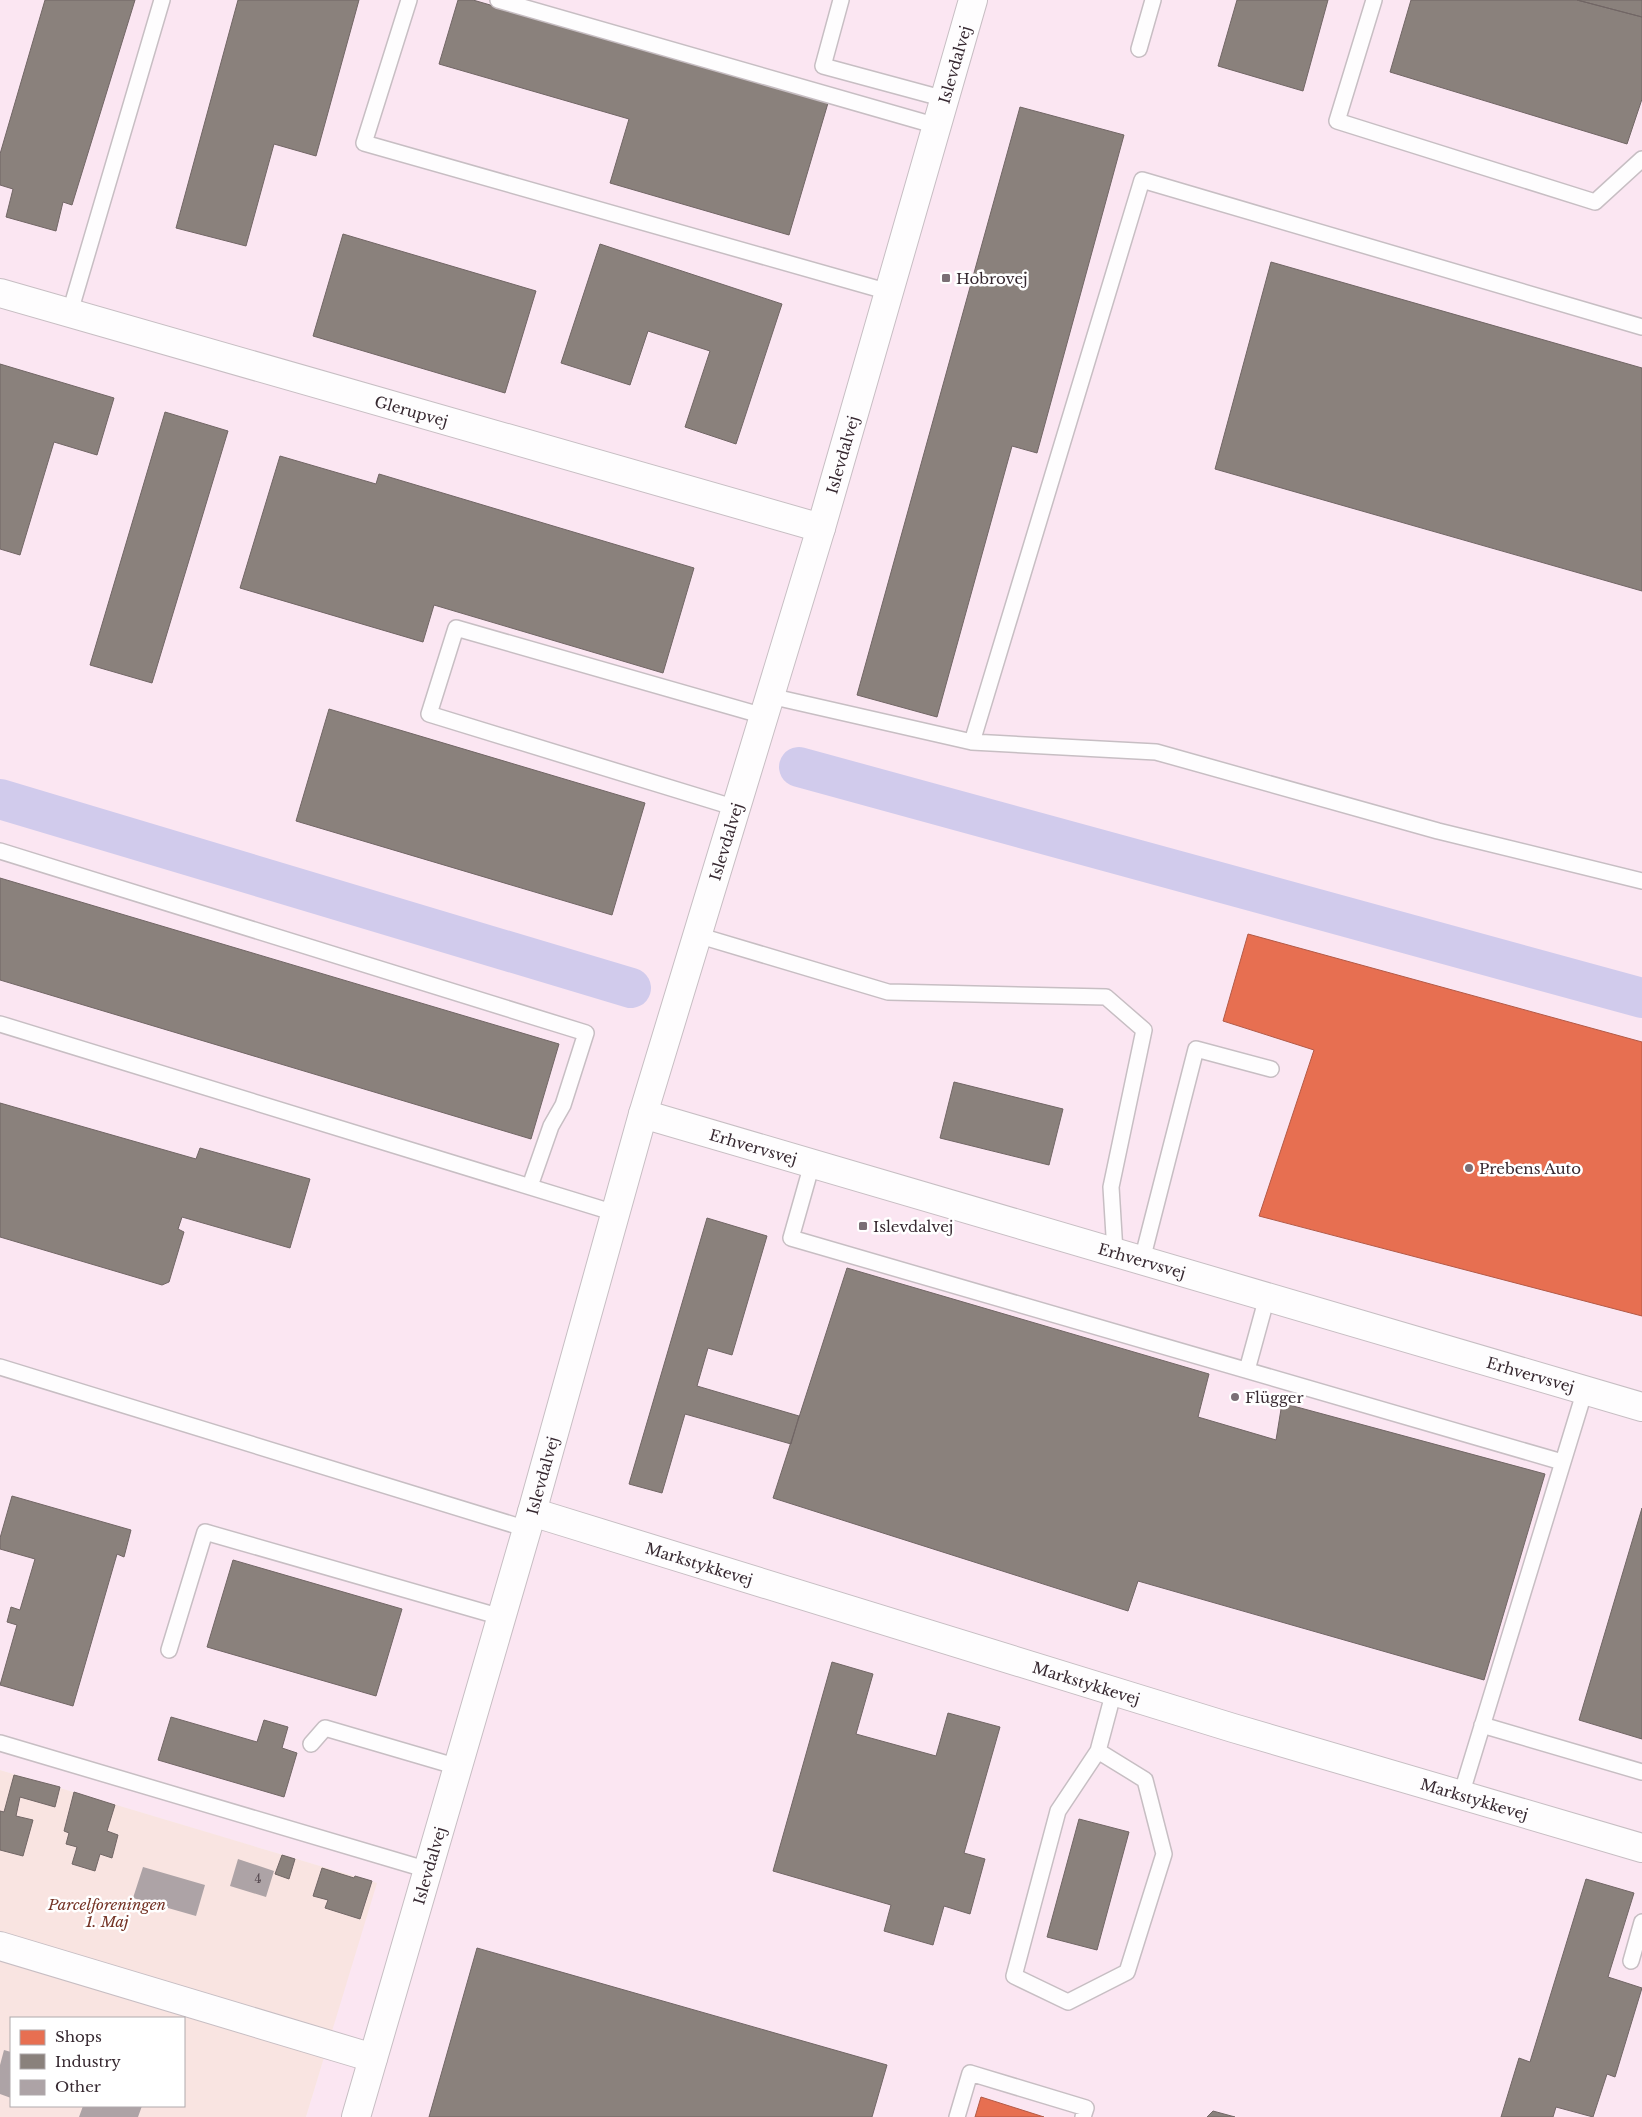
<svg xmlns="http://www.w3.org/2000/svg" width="1642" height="2117" font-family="'Libre Baskerville',serif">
	<rect width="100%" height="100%" fill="#f8f2f5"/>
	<path fill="#fbe6f2" d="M0,0H1642V2117H306L376,1883L0,1770Z"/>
	<path fill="#f9e4e1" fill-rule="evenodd" d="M0,1770L377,1883L306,2117H0ZM11,2018H184V2106H11Z"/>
	<path fill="#e76f51" stroke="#b25a47" d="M1248,934L1642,1042V1316L1259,1216L1314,1050L1223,1021Z
		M981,2097L1044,2117H975Z"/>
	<path fill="#8a817c" stroke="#716665" d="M45,0H135L72,205L63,202L56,231L6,217L13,189L0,185V154Z
		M238,0H359L316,156L274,144L246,246L176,228Z
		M458,0H473L828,103L789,235L610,183L629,119L439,64Z
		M1237,0H1328L1303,91L1218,66Z
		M1411,0H1577L1642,17V99L1627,144L1390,72Z
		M1577,0H1642V17Z
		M1020,107L1124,135L1037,453L1012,446L937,717L857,695Z
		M343,234L536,291L505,393L313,336Z
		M600,244L782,304L736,444L685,427L710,351L648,331L630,385L561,363Z
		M1271,262L1642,368V591L1215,469Z
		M0,364L114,398L97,455L54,442L20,555L0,549Z
		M165,412L228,431L152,683L90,665Z
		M280,456L376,484L379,474L694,568L663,673L434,605L423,642L240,588Z
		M329,709L645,803L612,915L296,821Z
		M0,878L559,1044L531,1139L0,980Z
		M954,1082L1063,1109L1049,1165L940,1138Z
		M0,1103L196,1159L200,1148L310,1179L290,1248L182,1217L178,1229L184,1232L169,1282L162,1285L0,1237Z
		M707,1218L767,1236L732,1355L708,1348L697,1386L799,1416L791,1444L685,1414L662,1493L629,1484Z
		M847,1268L1209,1374L1198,1417L1276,1440L1282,1403L1545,1474L1484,1680L1138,1581L1128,1611L773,1498Z
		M12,1496L131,1530L124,1557L117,1554L73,1706L0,1685L17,1625L7,1622L11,1607L20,1610L35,1559L0,1549V1538Z
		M1642,1508V1739L1579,1720Z
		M233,1560L402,1609L376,1696L207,1647Z
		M832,1662L873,1674L856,1734L936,1756L948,1713L1000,1727L964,1853L985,1859L970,1914L944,1906L933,1945L884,1931L891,1905L773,1871Z
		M171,1717L257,1742L264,1720L288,1727L282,1748L297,1753L284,1797L158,1760Z
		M14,1775L60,1787L55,1807L20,1797L16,1816L33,1820L23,1856L0,1850V1811L4,1812Z
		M74,1792L115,1805L107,1831L118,1835L112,1858L100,1854L95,1871L72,1864L77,1847L66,1844L69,1833L64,1831Z
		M1079,1819L1129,1832L1097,1950L1047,1937Z
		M282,1855L295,1859L289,1879L275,1874Z
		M322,1868L354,1878L355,1876L372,1881L360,1919L325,1908L328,1900L313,1896Z
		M1586,1879L1634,1893L1608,1977L1642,1988L1615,2077L1607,2074L1593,2117L1556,2107L1553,2117H1501L1519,2058L1530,2062Z
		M477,1948L887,2065L872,2117H429Z
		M1213,2111L1235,2117H1207Z"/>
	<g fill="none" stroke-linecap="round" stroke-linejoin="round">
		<path stroke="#d1cbec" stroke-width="40" d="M799,767L1642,998
			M0,799L631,988"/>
	</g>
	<path fill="#ada3a6" d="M238,1859L274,1871L266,1897L230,1886Z
		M143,1867L205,1885L196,1916L133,1898Z
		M4,2050L11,2052V2098L0,2094V2065Z
		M83,2106H142L138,2117H79Z"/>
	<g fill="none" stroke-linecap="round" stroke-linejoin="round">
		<g stroke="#c7bec3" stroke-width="18">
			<path id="lane" d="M409,0L364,143L889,292
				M498,0L937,126
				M841,0L823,66L945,99
				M1374,0L1337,121L1595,202L1642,159
				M1139,49L1153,0
				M70,312L162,0
				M770,696L972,742L1156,752L1438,831L1642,881
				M972,742L1142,180L1642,327
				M736,808L429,714L456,628L764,716
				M0,851L586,1033L563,1105L551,1126L530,1186
				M697,935L888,992L1106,997L1144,1030L1111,1187L1115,1252
				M0,1024L615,1213
				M812,1164L791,1238L1562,1462
				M1142,1260L1196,1049L1271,1069
				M0,1367L527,1529
				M1247,1370L1267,1297
				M169,1650L205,1532L501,1617
				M1482,1725L1642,1772
				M0,1743L428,1870
				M311,1744L325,1728L458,1767
				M1098,1751L1145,1780L1164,1854L1127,1972L1068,2002L1014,1976L1058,1811L1098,1751L1114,1691
				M1461,1795L1585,1390
				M1631,1961L1642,1922
				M957,2117L970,2073L1086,2108L1083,2117"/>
		</g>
		<g stroke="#c7bec3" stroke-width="30">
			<g id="street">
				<path id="s1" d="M0,293L821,528"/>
				<path id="s2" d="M643,1114L1642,1407"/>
				<path id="s3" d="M532,1512L1233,1728L1642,1848"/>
				<path d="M0,1946L373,2058"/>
			</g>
		</g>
		<g stroke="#c7bec3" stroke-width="30">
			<g id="secondary">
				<path id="s4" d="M356,2117L532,1512L643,1114L821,528L973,0"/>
			</g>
		</g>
		<use href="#lane" stroke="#fefdfe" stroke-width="15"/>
		<use href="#street" stroke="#fefdfe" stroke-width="28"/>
		<use href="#secondary" stroke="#fefdfe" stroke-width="28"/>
	</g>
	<g fill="#7a6f75" stroke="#fff" stroke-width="2">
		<rect x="941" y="273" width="10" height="10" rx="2.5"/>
		<circle cx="1469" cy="1168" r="5"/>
		<rect x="858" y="1221" width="10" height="10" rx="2.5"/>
		<circle cx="1235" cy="1397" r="5"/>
	</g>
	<g text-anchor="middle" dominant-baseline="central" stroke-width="5" stroke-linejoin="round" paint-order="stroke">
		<g font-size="12" fill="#54474e">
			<text x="258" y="1878">4</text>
		</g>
		<g font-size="15" fill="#362830" stroke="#fff">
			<text stroke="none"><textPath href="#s4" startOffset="2138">Islevdalvej</textPath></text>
			<text stroke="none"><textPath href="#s1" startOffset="428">Glerupvej</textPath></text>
			<text stroke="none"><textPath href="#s4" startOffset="1732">Islevdalvej</textPath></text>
			<text stroke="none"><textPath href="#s4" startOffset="1328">Islevdalvej</textPath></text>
			<text stroke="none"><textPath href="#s2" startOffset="115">Erhvervsvej</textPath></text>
			<text stroke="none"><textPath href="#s2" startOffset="520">Erhvervsvej</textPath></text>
			<text stroke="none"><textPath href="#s2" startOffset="925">Erhvervsvej</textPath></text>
			<text stroke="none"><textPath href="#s4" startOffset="668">Islevdalvej</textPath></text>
			<text stroke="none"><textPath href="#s3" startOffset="175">Markstykkevej</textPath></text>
			<text stroke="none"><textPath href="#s3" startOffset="580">Markstykkevej</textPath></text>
			<text stroke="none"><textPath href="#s3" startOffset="985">Markstykkevej</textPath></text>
			<text stroke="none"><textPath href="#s4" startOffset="262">Islevdalvej</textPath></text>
		</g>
		<g font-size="15" fill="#362830" stroke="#fff" text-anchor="start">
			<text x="956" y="278">Hobrovej</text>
			<text x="1479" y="1168">Prebens Auto</text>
			<text x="873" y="1226">Islevdalvej</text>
			<text x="1245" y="1397">Flügger</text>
		</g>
		<g font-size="15" font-style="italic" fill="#743325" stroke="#fff">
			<text x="107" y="1904">Parcelforeningen<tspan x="107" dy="17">1. Maj</tspan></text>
		</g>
	</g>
	<rect x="10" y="2017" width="175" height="90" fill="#ffffff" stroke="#afa9ac"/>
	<rect x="20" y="2030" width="25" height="15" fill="#e76f51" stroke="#afa9ac"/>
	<text x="55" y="2042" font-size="15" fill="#362830">Shops</text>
	<rect x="20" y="2054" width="25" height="15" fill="#8a817c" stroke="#afa9ac"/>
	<text x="55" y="2067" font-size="15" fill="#362830">Industry</text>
	<rect x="20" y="2080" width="25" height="15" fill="#ada3a6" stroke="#afa9ac"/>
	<text x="55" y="2092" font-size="15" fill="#362830">Other</text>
</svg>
